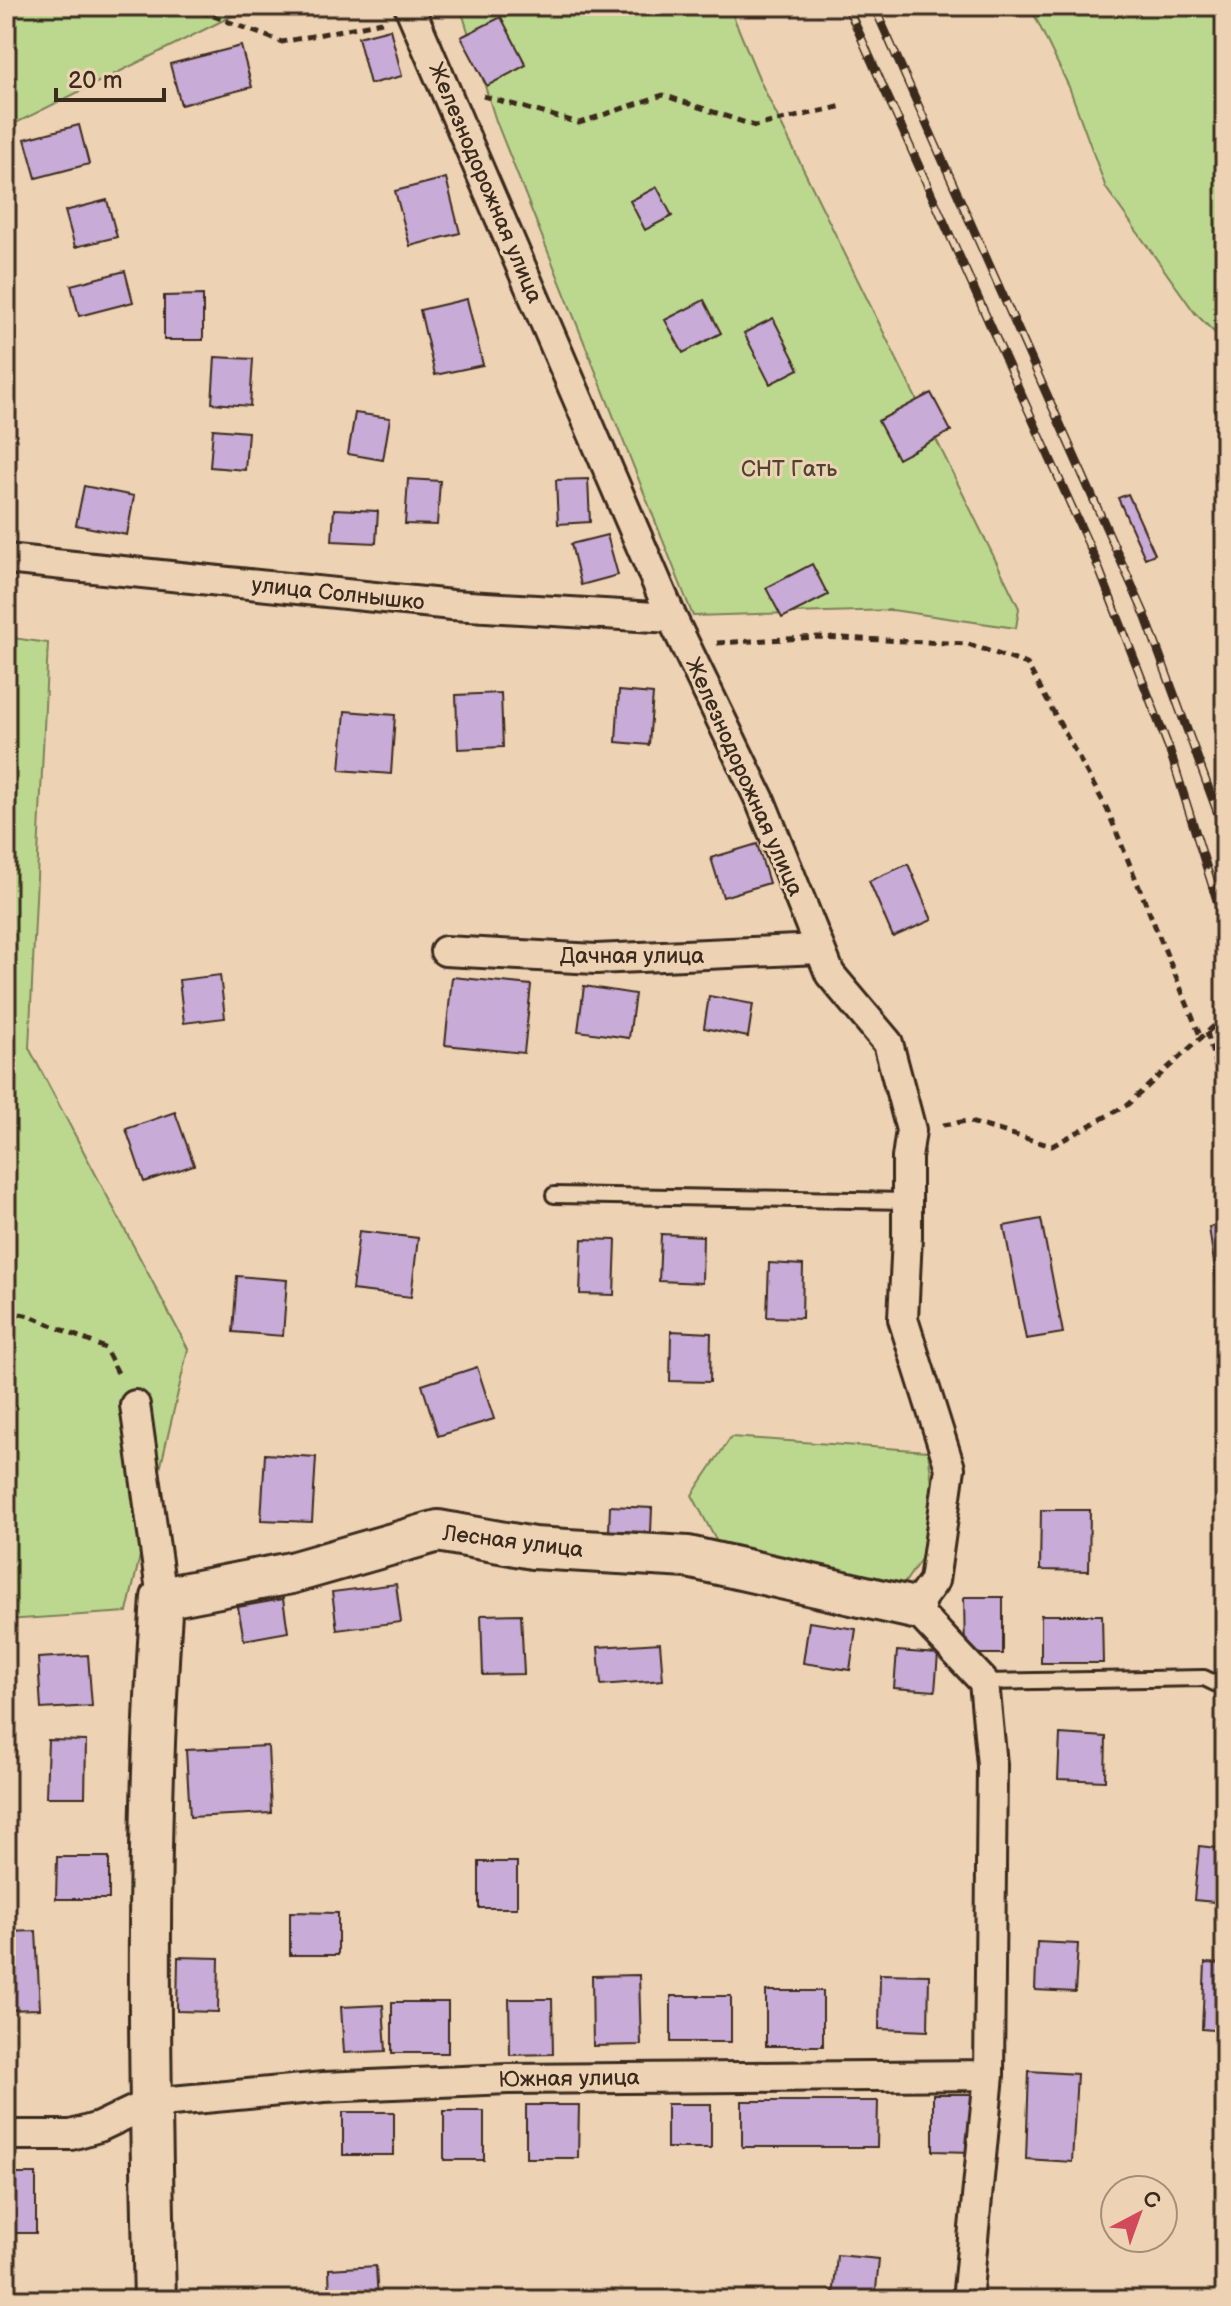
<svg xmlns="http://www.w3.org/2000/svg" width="1231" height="2306" font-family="'Balsamiq Sans',sans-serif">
	<rect width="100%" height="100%" fill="#edd3b4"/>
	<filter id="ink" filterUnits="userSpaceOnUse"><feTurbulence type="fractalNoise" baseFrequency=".0125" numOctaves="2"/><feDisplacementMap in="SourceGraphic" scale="16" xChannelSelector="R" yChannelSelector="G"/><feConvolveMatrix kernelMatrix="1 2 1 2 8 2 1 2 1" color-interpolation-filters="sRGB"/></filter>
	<g filter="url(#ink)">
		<path fill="#bcd88f" stroke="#7c8156" stroke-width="2" d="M6,6H252L6,128Z
			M460,6H729L761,83L1019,608L1016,628L892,610L693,616L496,121Z
			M1030,6H1225V343L1195,313L1106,188L1069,87Z
			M6,637L48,643L29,1048L188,1349L127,1612L6,1620Z
			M731,1437L928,1451L938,1534L901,1588L719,1546L692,1495Z"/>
		<path fill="#c8abd7" stroke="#3b2a1e" stroke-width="2" d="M501,17L526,65L487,86L461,37Z
			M390,29L402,76L370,84L358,37Z
			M241,46L252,87L181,105L170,64Z
			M79,125L89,164L36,178L25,139Z
			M446,178L460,233L410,246L395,191Z
			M657,187L672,216L645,230L630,201Z
			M107,200L117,237L75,247L65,211Z
			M125,271L133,302L79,316L71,285Z
			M203,295V340H164V296Z
			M467,299L483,365L435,375L420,310Z
			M704,300L721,333L683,353L665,320Z
			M773,318L799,369L770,384L744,333Z
			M215,357L253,359L250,406L212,403Z
			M931,393L951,431L898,459L878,421Z
			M355,413L390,418L383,460L348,454Z
			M213,429L248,432L245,470L210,467Z
			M408,479L440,481L437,525L405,524Z
			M588,479L590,522L558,524L556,480Z
			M84,486L134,496L127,535L76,525Z
			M1128,494L1155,554L1145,558L1118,498Z
			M334,509L378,511L376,543L332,541Z
			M607,535L618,575L581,585L571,544Z
			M812,564L828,595L782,618L766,588Z
			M619,691L653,694L649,745L616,742Z
			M501,693L503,747L458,749L456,695Z
			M345,711L395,715L391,774L340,770Z
			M757,844L769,883L723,897L711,858Z
			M908,864L932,920L893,937L869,881Z
			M220,975L225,1018L184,1023L179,980Z
			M452,977L531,985L524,1053L445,1045Z
			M584,986L635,994L629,1038L578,1031Z
			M709,996L753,1004L748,1037L704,1028Z
			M175,1112L194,1165L144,1182L126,1129Z
			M1041,1219L1063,1333L1026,1339L1004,1226Z
			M1225,1224V1343L1209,1227Z
			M359,1231L418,1238L411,1297L352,1290Z
			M661,1234L703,1236L702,1283L659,1281Z
			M582,1239L616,1240L614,1295L580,1294Z
			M769,1263L803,1265L802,1318L767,1317Z
			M237,1276L287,1280L283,1336L233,1332Z
			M671,1331L711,1333L710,1382L670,1381Z
			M477,1367L494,1419L438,1436L422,1385Z
			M265,1454L316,1457L312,1522L261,1520Z
			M610,1506L652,1508L651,1532L609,1531Z
			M1041,1510H1090L1089,1571L1040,1570Z
			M396,1584L401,1622L337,1630L332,1592Z
			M964,1597H1003V1654H965Z
			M283,1599L288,1632L244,1640L238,1607Z
			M521,1614L524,1674L483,1675L481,1615Z
			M1041,1615H1102L1103,1663H1041Z
			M809,1622L856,1629L850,1670L803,1663Z
			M660,1643L663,1680L601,1685L598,1647Z
			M897,1651L938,1654L935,1691L894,1688Z
			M88,1655L92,1706L41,1709L38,1658Z
			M1060,1734L1106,1737L1105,1781L1058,1779Z
			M48,1740L86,1741L85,1797H46Z
			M268,1746L271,1813L190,1817L186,1750Z
			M1199,1846L1225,1849V1903L1194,1900Z
			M57,1857H109V1899H56Z
			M479,1862H517V1908H479Z
			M290,1912L338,1913V1955H290Z
			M36,1931L40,2009L6,2010V1932Z
			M1037,1942L1078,1944L1075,1992L1035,1990Z
			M178,1957L219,1958L218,2012L177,2011Z
			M1205,1963L1225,1964V2031L1202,2029Z
			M880,1974L929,1975L928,2031L879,2029Z
			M639,1975L641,2045L593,2046L592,1976Z
			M766,1991H823V2046H766Z
			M671,1996H731V2042H671Z
			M509,1999H552L553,2054L510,2055Z
			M392,2002H448V2053H392Z
			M383,2005L386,2051L344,2053L341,2007Z
			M1029,2071L1077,2074L1072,2162L1026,2159Z
			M933,2094H972V2152L933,2151Z
			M742,2101H878L877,2147H742Z
			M667,2104H711V2148H667Z
			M526,2105H579L578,2158H526Z
			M444,2111H484V2160H444Z
			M343,2112H394V2155H343Z
			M6,2174H36V2233H6Z
			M837,2255L879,2259L875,2300H833Z
			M376,2266L378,2300H330L329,2269Z
			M913,2297L946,2299V2300H913Z"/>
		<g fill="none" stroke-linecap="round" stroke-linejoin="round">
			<g stroke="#3b2a1e" stroke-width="20">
				<path id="lane" d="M554,1195L908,1201
					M984,1682L1204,1678L1225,1688"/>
			</g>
			<g stroke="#3b2a1e" stroke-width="34">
				<path id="street" d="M409,6L672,618L760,800L830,974L888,1043L911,1130L907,1158V1237L903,1319L950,1468L934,1581L914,1608L984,1682L992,1765L989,2075L967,2300
					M6,559L452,605L672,618
					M445,951L596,959L819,949
					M135,1405L162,1598
					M6,2135H71L99,2127L150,2103L324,2087L508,2079L989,2075"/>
			</g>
			<g stroke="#3b2a1e" stroke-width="46">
				<path id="secondary" d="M155,2300C149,2066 145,1831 162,1598L291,1573L438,1531L533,1548L688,1557L914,1608"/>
			</g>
			<path stroke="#3b2a1e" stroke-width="5" stroke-dasharray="8 6" stroke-linecap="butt" d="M187,6L282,42L382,22
				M483,96L579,123L663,95L755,126L843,106
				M717,643L819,637L968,644L1027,664L1107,809L1201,1038
				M1207,1032L1225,1101
				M943,1125L967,1121L1052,1146L1127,1105L1225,1016
				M6,1311L30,1316L105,1348L120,1377"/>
			<use href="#lane" stroke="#edd3b4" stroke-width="14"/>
			<use href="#street" stroke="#edd3b4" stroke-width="28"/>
			<use href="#secondary" stroke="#edd3b4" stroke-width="40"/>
			<g stroke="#3b2a1e" stroke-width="9">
				<path id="rail" d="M847,6L1096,561L1170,751L1225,926
					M874,6L1145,615L1225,833"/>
			</g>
			<use href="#rail" stroke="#edd3b4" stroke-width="6" stroke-dasharray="18" stroke-linecap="butt"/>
		</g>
	</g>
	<g text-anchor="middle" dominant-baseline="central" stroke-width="6" stroke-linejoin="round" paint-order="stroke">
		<g font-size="22" fill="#3b2a1e" stroke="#edd3b4">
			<text transform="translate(485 183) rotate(67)">Железнодорожная улица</text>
			<text transform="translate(338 594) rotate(6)">улица Солнышко</text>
			<text transform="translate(744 777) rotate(66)">Железнодорожная улица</text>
			<text x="632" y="956">Дачная улица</text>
			<text transform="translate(513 1542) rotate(7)">Лесная улица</text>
			<text transform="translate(569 2079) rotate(-1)">Южная улица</text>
		</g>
		<g font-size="22" fill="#4e442f" stroke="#edd3b4">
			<text x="789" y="469">СНТ Гать</text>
		</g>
	</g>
	<rect width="1231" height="2306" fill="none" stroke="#edd3b4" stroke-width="32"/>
	<rect x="16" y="16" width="1199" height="2274" fill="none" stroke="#3b2a1e" stroke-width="3" filter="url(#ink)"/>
	<g transform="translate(1139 2214) rotate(41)"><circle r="38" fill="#edd3b4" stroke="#a68f78" stroke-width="2"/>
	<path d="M0-6L14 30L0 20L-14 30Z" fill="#d1495b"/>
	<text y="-12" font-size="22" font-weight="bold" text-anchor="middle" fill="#3b2a1e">С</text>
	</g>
	<path d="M56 88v12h108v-12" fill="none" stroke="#3b2a1e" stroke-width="4"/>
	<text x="68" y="88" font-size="24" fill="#3b2a1e" stroke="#edd3b4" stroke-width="6" paint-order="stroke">20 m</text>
</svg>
